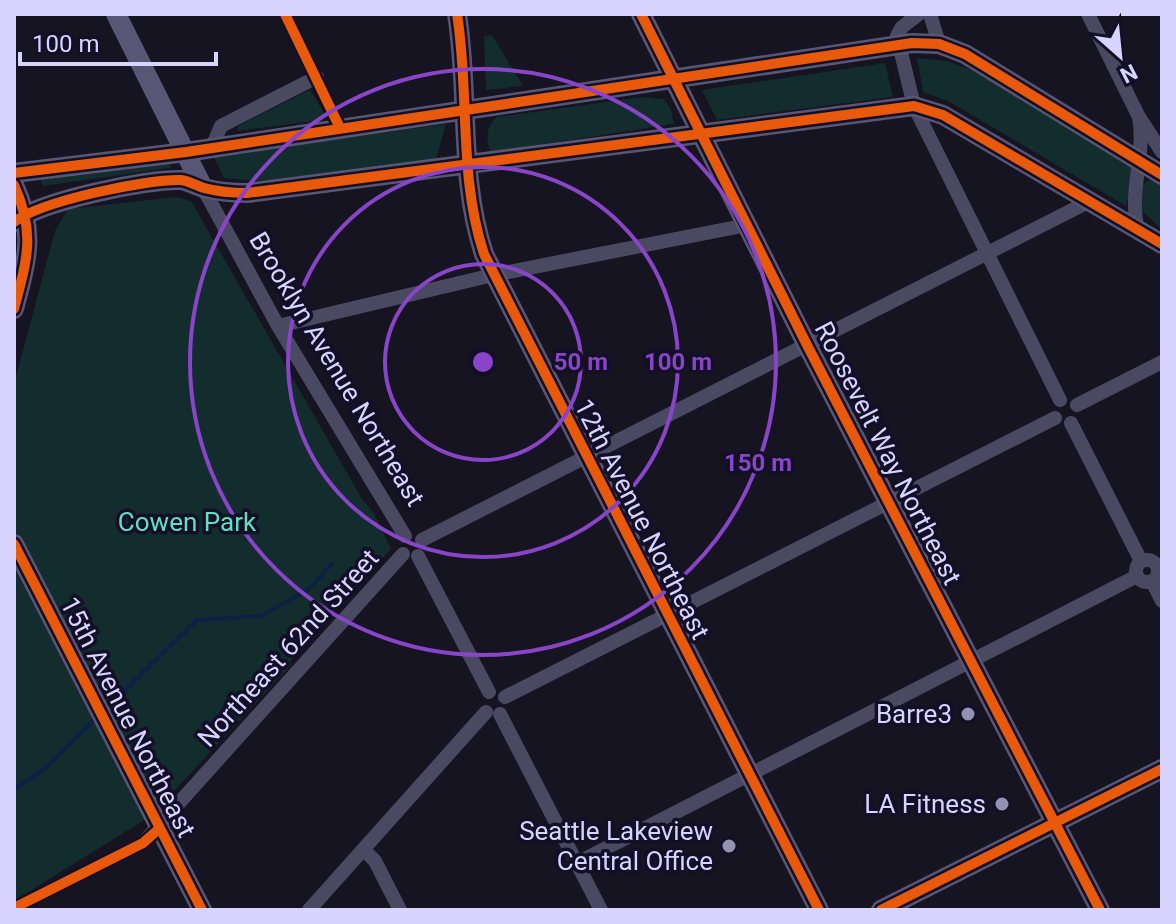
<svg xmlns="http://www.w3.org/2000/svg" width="1176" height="924" font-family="Roboto,sans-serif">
	<rect width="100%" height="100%" fill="#161421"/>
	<path fill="#132c2d" d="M492,35L523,86L486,90L484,36Z
		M917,58L947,61L972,70L1132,166L1134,173L1126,206L948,101L923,92Z
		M885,63L893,97L717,120L702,90Z
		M310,90L324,113L321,120L237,131L238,126Z
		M642,97L663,99L670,107L674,124L491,152C485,139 486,127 497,117Z
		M446,124L436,159L268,182L224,178L214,157Z
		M172,161L170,168L43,186L39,177Z
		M1151,179L1162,185V230L1141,210L1142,185Z
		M176,197L191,201L362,499L374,513L391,549L290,661L291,665L151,816L33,889L14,906V384L55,231L68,209Z"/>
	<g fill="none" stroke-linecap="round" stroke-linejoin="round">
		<path stroke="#0d2144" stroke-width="4" d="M105,709L197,620L261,616L309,589L332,564
			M14,790L48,766L96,718"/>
		<path stroke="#4a4962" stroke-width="14" d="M285,14L340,128
			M919,14L902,27L897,36L914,106L1060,400
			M930,14L939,44
			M1088,14L1139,117L1162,152
			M212,147L221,126L317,77
			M203,188L278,326L405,536
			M1138,230C1128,191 1146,156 1139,117
			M278,326L493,275L747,225
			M1077,405L1162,362
			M1071,423L1141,561
			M422,540L1090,201
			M418,556L489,692
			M1136 571a11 11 0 1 1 22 0a11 11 0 1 1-22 0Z
			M1152,581L1162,601
			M505,697L1055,418
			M500,714L601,910
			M364,850L375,861L400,910
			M577,863L1137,576
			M14,908L143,843L403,554
			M309,910L486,712"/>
		<path stroke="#575674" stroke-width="20" d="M116,14L203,188
			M457,14C470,95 458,175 484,254L819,910
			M641,14L807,345L1100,910
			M14,173L186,152L912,43L939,44L965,54L1162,175
			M14,185C36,233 27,260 14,309
			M14,222C41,201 146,179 181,180C189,181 197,186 204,188C219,192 232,193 247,193L914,106L943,115L1162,244
			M14,544L202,910
			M881,910L1162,769"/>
		<g stroke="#130f26" stroke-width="15">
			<path id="cycleway" d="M285,14L340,128
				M457,14C470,95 458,175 484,254L819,910
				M641,14L807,345L1100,910
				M14,173L186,152L912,43L939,44L965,54L1162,175
				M14,185C36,233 27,260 14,309
				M14,222C41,201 146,179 181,180C189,181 197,186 204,188C219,192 232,193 247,193L914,106L943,115L1162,244
				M14,544L202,910
				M14,908L143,843L160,828
				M881,910L1162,769"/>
		</g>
		<use href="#cycleway" stroke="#e8590c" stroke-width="10"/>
	</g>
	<g fill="none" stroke="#8945c9" stroke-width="4">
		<circle cx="483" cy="362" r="98"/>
		<circle cx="483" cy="362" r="195"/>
		<circle cx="483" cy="362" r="293"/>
	</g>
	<g fill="#9591b1" stroke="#130f26" stroke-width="3">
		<circle cx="968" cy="714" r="8"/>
		<circle cx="1002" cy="804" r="8"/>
		<circle cx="729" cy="846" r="8"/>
	</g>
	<g text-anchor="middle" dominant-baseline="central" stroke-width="7" stroke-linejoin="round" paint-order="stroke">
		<g font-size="26" fill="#d9d4ff" stroke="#130f26">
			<text transform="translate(337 369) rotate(59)">Brooklyn Avenue Northeast</text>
			<text transform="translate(888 453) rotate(63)">Roosevelt Way Northeast</text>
			<text transform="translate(642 519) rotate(63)">12th Avenue Northeast</text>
			<text transform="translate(288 648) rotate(-48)">Northeast 62nd Street</text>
			<text transform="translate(128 717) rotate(63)">15th Avenue Northeast</text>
		</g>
		<g font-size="26" fill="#5fe0c0" stroke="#130f26">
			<text x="187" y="522">Cowen Park</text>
		</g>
		<g font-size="26" fill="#d9d4ff" stroke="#130f26" text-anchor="end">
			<text x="952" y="714">Barre3</text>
			<text x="986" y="804">LA Fitness</text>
			<text x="713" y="831">Seattle Lakeview<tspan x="713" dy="30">Central Office</tspan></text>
		</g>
	</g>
	<circle cx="483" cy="362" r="12" fill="#8945c9" stroke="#130f26" stroke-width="4"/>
	<g font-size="24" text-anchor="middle" font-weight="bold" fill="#8945c9" stroke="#130f26" stroke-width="7" stroke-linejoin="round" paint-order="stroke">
		<text x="581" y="370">50 m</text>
		<text x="678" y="370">100 m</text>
		<text x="758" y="471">150 m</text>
	</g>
	<rect width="1176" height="924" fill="none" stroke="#d9d4ff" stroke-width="32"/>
	<g transform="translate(1120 56) rotate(153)" stroke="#130f26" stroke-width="6" paint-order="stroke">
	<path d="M0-6L14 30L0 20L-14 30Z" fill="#d9d4ff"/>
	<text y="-12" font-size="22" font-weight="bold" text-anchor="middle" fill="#d9d4ff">N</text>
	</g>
	<path d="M20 52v12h196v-12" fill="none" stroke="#d9d4ff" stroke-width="4"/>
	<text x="32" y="52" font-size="24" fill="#d9d4ff" stroke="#130f26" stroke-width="6" paint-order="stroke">100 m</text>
</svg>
